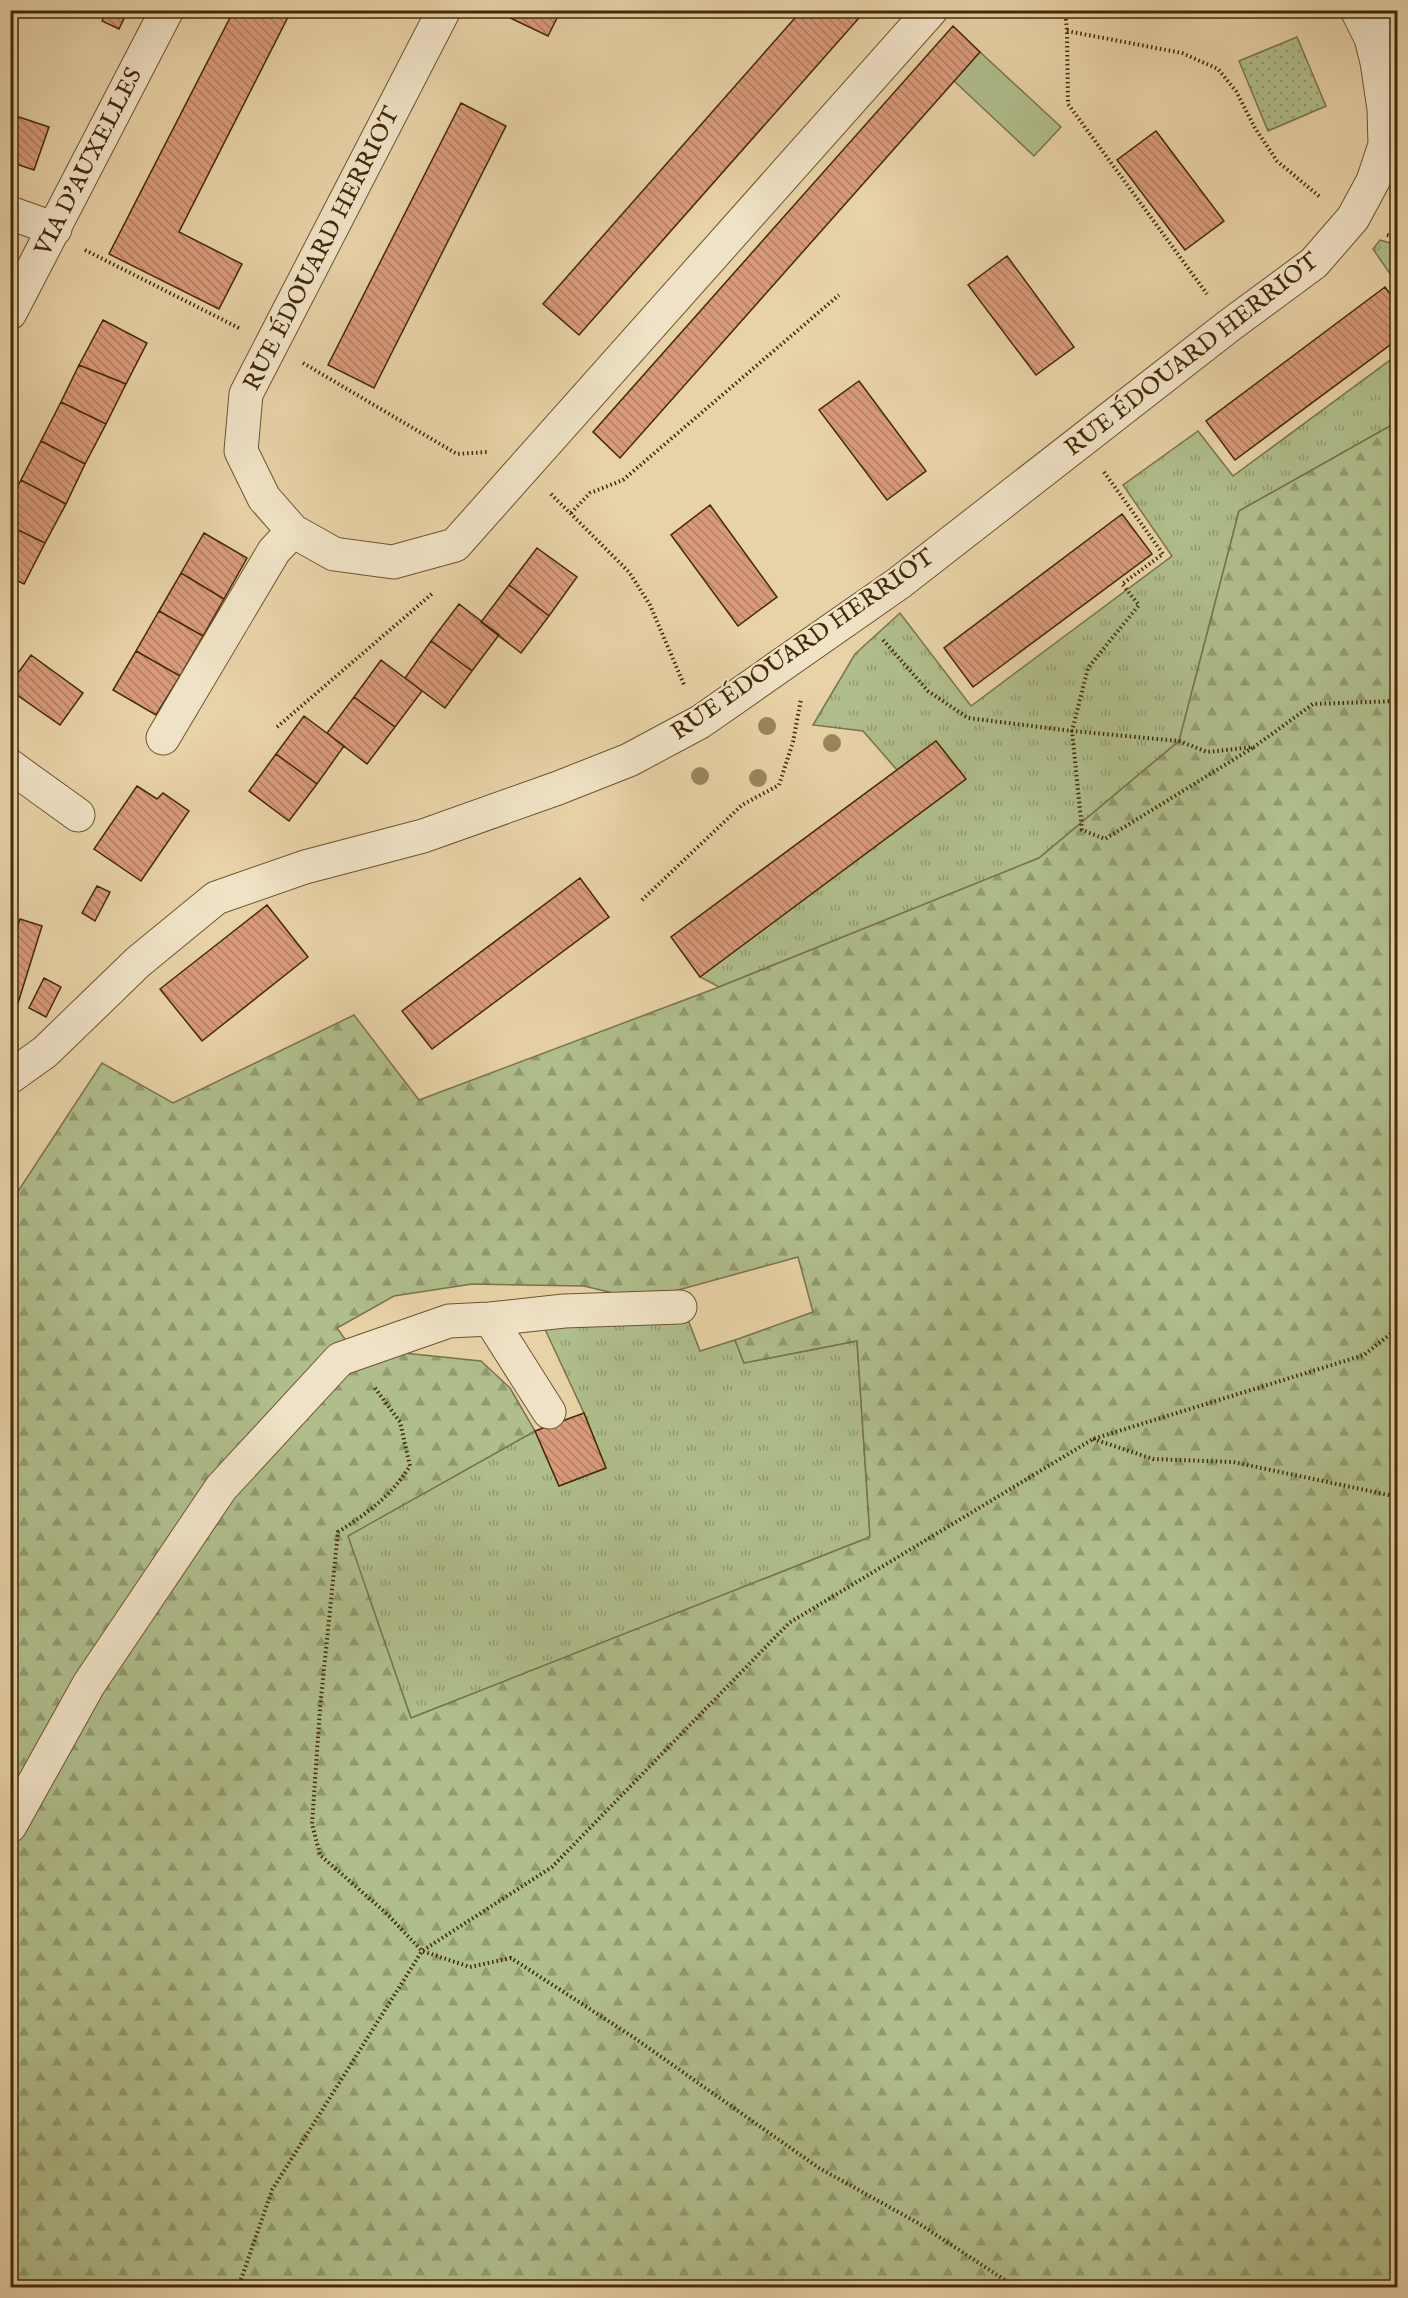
<svg xmlns="http://www.w3.org/2000/svg" width="1408" height="2298" font-family="'IM FELL English',serif">
	<defs>
		<pattern id="grass-tufts" width="24" height="20" patternUnits="userSpaceOnUse" patternTransform="scale(1.5)"><rect width="24" height="20" fill="#b0bd8c"/><path d="M3 7l-1-3M5 7V3M7 7l1-3M15 17l-1-3M17 17v-4M19 17l1-3" fill="none" stroke="#919a70"/></pattern>
		<pattern id="forest-firs" width="22" height="20" patternUnits="userSpaceOnUse" patternTransform="scale(1.5)"><rect width="22" height="20" fill="#b0bd8c"/><path d="M5 1l3.5 6h-7zM16 11l3.5 6h-7z" fill="#919a70"/></pattern>
		<pattern id="park-dots" width="8" height="8" patternUnits="userSpaceOnUse" patternTransform="scale(1.5)"><rect width="8" height="8" fill="#b0bd8c"/><path d="M2 2h.1M6 6h.1" fill="none" stroke="#919a70" stroke-width="1.8" stroke-linecap="round"/></pattern>
		<pattern id="building-back-hatch" width="6" height="6" patternUnits="userSpaceOnUse" patternTransform="scale(1.5)"><rect width="6" height="6" fill="#d99a7b"/><path d="M-1 5l2 2M0 0l6 6M5-1l2 2" fill="none" stroke="#b27e63"/></pattern>
	</defs>
	<rect width="100%" height="100%" fill="#e8d2a7"/>
	<filter id="stains"><feTurbulence type="fractalNoise" baseFrequency=".00333" numOctaves="4"/><feColorMatrix values="0 0 0 0 .2 0 0 0 0 .09 0 0 0 0 .02 0 0 0 .5 -.17"/></filter>
	<radialGradient id="worn" r=".72"><stop offset=".6" stop-color="#630" stop-opacity="0"/><stop offset="1" stop-color="#630" stop-opacity=".3"/></radialGradient>
	<path fill="url(#grass-tufts)" stroke="#797449" stroke-width="1.5" d="M1380,240L1397,245V284L1373,249Z
		M1397,355V422L1239,511L1179,741L1039,858L719,987L700,977L965,779L936,741L897,770L863,731L813,725L855,654L900,613L971,706L1172,556L1123,485L1198,431L1233,476Z
		M687,1317L700,1351L735,1340L744,1363L857,1341L870,1537L411,1718L347,1536L535,1431L559,1486L606,1468L584,1413L543,1325Z"/>
	<path fill="url(#forest-firs)" stroke="#797449" stroke-width="1.5" fill-rule="evenodd" d="M1397,422V2287L11,2288V1202L102,1063L173,1103L354,1015L419,1100L719,987L1039,858L1179,741L1239,511ZM798,1257L813,1312L735,1340L744,1363L857,1341L870,1537L411,1718L348,1536L535,1431L510,1388L481,1361L404,1353L364,1366L337,1328L394,1296L472,1284L584,1286L642,1300Z"/>
	<path fill="url(#park-dots)" stroke="#797449" stroke-width="1.5" d="M1297,37L1326,106L1268,131L1239,61Z"/>
	<path fill="#b0bd8c" stroke="#797449" stroke-width="1.5" d="M980,52L1061,127L1034,156L953,80Z"/>
	<path fill="url(#building-back-hatch)" stroke="#422a06" stroke-width="1.5" d="M108,10H128L119,29L102,21Z
		M234,10H281L289,15L179,232L242,264L219,309L109,254Z
		M507,10H561L548,36L504,15Z
		M802,10H866L579,335L543,304Z
		M953,26L980,52L620,458L593,432Z
		M461,103L506,126L374,388L328,365Z
		M10,114L49,127L34,170L10,162Z
		M1156,131L1224,221L1185,250L1117,160Z
		M1007,256L1074,347L1036,375L968,285Z
		M1385,287L1398,305V339L1235,460L1206,421Z
		M103,320L147,343L126,384L79,365Z
		M79,365L126,384L106,424L61,402Z
		M859,381L926,471L887,500L819,410Z
		M61,402L106,424L85,464L41,441Z
		M41,441L85,464L66,504L21,480Z
		M21,480L66,504L45,543L10,526V500Z
		M710,505L777,597L738,626L671,535Z
		M1122,514L1152,554L973,687L944,648Z
		M10,526L45,543L24,584L10,577Z
		M204,533L247,558L224,599L181,573Z
		M537,548L577,577L549,616L509,585Z
		M181,573L224,599L203,636L159,611Z
		M509,585L549,616L521,653L481,622Z
		M459,604L499,635L472,671L431,641Z
		M159,611L203,636L180,676L136,651Z
		M431,641L472,671L445,708L405,678Z
		M136,651L180,676L156,715L113,690Z
		M31,655L83,693L60,725L10,690V684Z
		M381,660L422,691L395,727L354,697Z
		M354,697L395,727L367,764L327,733Z
		M304,716L344,746L317,784L276,754Z
		M936,741L966,779L700,977L671,937Z
		M276,754L317,784L289,821L249,791Z
		M137,786L157,799L163,793L189,811L141,881L94,849Z
		M580,878L609,917L432,1049L402,1011Z
		M97,886L110,892L95,921L82,913Z
		M267,905L308,957L202,1041L160,989Z
		M20,919L42,926L18,1003L14,1002L12,1010L10,948Z
		M44,978L61,987L46,1017L29,1008Z
		M584,1413L606,1468L559,1486L535,1431Z"/>
	<g fill="none" stroke-linecap="round" stroke-linejoin="round">
		<g stroke="#6c542e" stroke-width="35">
			<path id="minor" d="M444,10L246,394L241,451L264,498L293,531L334,554L393,562L455,545L931,10
				M1371,38L1398,30
				M10,213L55,229
				M10,313L167,10
				M163,738L274,551L293,531
				M10,766L78,815
				M10,1077L45,1052L138,962L216,898L305,867L423,836L558,788L629,760L700,722L899,583L1230,325L1314,263L1353,218L1373,181L1385,145L1384,109L1377,62L1371,38L1357,10
				M490,1319L549,1412
				M10,1826L89,1684L221,1488L340,1359L449,1321L490,1319L564,1311L680,1307"/>
		</g>
		<path stroke="#422a06" stroke-width="4" stroke-dasharray="1.5 3" stroke-linecap="butt" d="M1065,10L1067,31L1068,104L1207,294
			M1067,31L1182,53L1218,69L1236,91L1255,128L1277,161L1320,197
			M1387,235L1398,238
			M85,250L239,328
			M303,363L457,454L487,452
			M1104,472L1163,554L1122,584L1139,605L1088,668L1072,731L1082,830L1105,839L1254,747
			M551,494L629,572L650,605L685,687
			M571,513L590,493L623,480L839,295
			M883,640L928,691L968,718L1072,731L1179,741L1207,752L1254,747L1313,704L1398,701
			M277,727L433,593
			M642,900L742,805L779,785L793,742L801,699
			M375,1388L400,1422L410,1466C390,1497 369,1512 338,1532L320,1708L312,1824L320,1855L387,1914L422,1951L470,1967L511,1958L633,2037L819,2168L918,2223L1017,2288
			M1093,1439L1153,1459L1233,1462L1398,1497
			M238,2288L272,2190L422,1951L552,1867L789,1623L1093,1439L1364,1355L1398,1328"/>
		<use href="#minor" stroke="#f0e2c6" stroke-width="33"/>
	</g>
	<g fill="#99865d">
		<circle cx="767" cy="726" r="9"/>
		<circle cx="832" cy="743" r="9"/>
		<circle cx="700" cy="776" r="9"/>
		<circle cx="758" cy="778" r="9"/>
	</g>
	<g text-anchor="middle" dominant-baseline="central" stroke-width="4.5" stroke-linejoin="round" paint-order="stroke">
		<g font-size="24" fill="#422a06" stroke="#f0e2c6">
			<text transform="translate(89 162) rotate(-63)">VIA D'AUXELLES</text>
			<text transform="translate(322 249) rotate(-63)">RUE ÉDOUARD HERRIOT</text>
			<text transform="translate(1192 355) rotate(-38)">RUE ÉDOUARD HERRIOT</text>
			<text transform="translate(803 645) rotate(-35)">RUE ÉDOUARD HERRIOT</text>
		</g>
	</g>
	<rect width="1408" height="2298" fill="none" stroke="#e8d2a7" stroke-width="36"/>
	<rect x="12" y="12" width="1384" height="2274" fill="none" stroke="#422a06" stroke-width="3"/>
	<rect x="18" y="18" width="1372" height="2262" fill="none" stroke="#422a06" stroke-width="1.5"/>
	<rect width="100%" height="100%" filter="url(#stains)"/>
	<rect width="100%" height="100%" fill="url(#worn)"/>
</svg>
